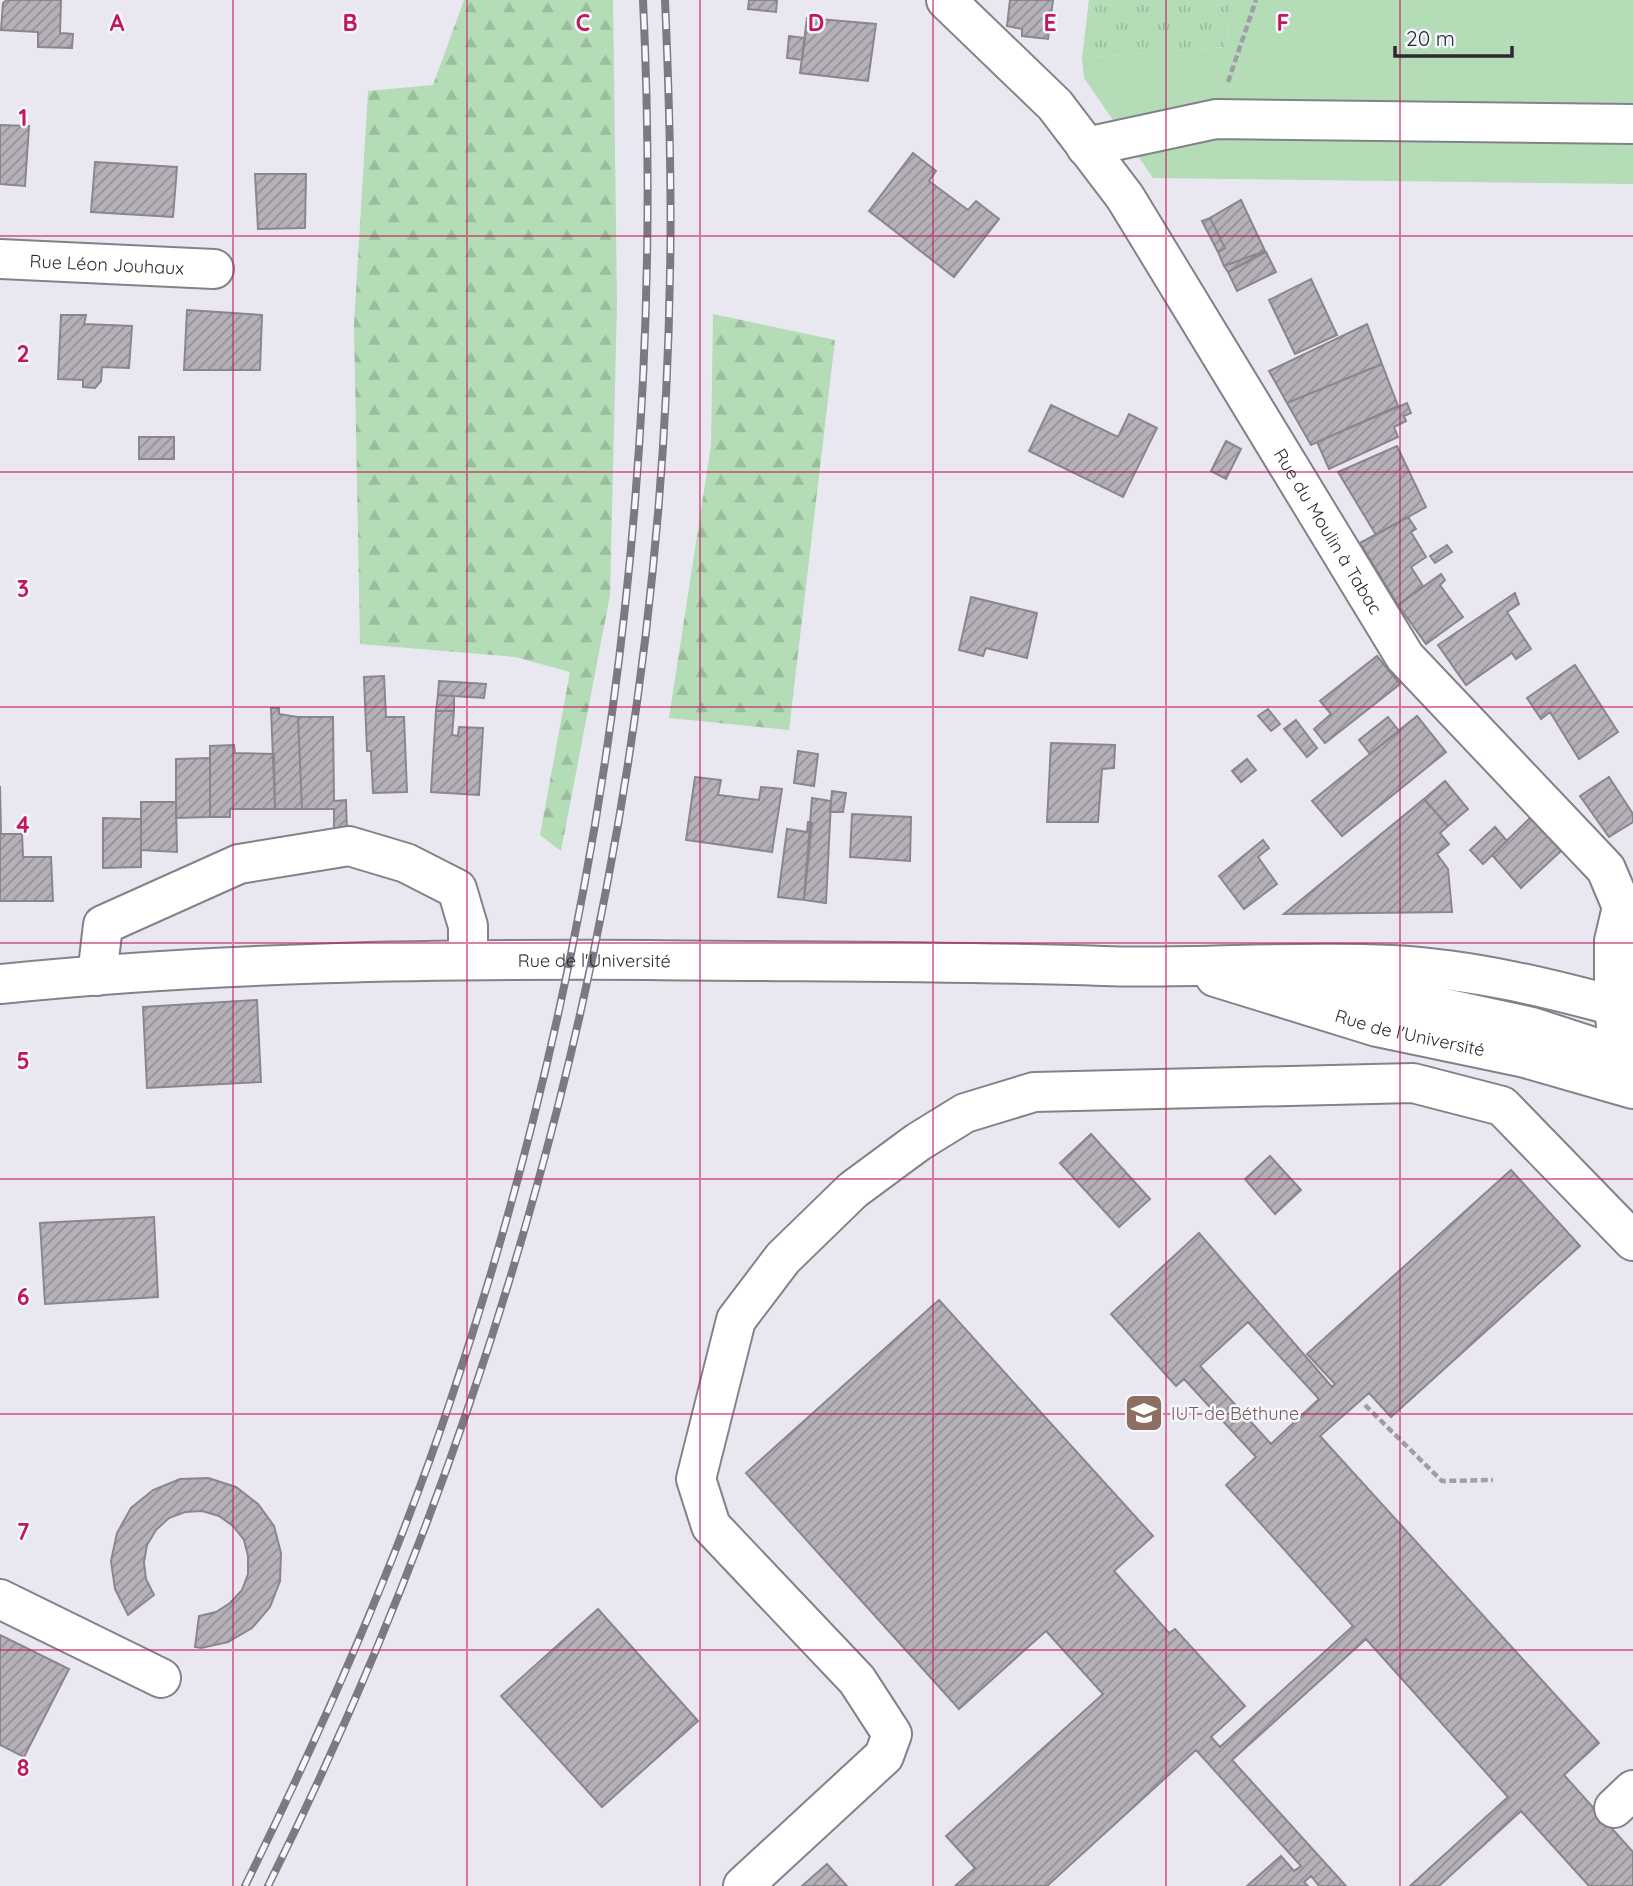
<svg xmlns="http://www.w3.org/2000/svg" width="1633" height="1886" font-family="Quicksand,sans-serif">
	<defs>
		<pattern id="grass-tufts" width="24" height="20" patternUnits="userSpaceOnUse" patternTransform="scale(1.75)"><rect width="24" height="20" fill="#b3dcb7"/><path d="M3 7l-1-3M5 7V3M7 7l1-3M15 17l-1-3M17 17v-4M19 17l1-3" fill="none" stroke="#9abd9e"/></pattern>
		<pattern id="forest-firs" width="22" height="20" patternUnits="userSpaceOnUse" patternTransform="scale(1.75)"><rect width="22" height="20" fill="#b3dcb7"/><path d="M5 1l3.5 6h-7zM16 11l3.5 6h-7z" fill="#9abd9e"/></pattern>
		<pattern id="building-hatch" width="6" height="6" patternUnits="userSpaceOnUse" patternTransform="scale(1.75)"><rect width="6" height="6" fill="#b6b0b8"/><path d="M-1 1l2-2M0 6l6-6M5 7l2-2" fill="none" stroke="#948f96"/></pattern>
	</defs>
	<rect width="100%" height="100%" fill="#e9e8f1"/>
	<path fill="url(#grass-tufts)" d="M1089,0H1232L1226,47L1082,58Z"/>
	<path fill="url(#forest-firs)" d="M464,0H613L617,304L610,595L561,851L540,835L570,672L515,657L360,644L354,325L368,91L433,85Z
		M713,314L835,340L789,730L669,718L711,445Z"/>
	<path fill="#b3dcb7" d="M1232,0H1633V184L1153,178L1084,78L1082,58L1226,47Z"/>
	<path fill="url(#building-hatch)" stroke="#8b858d" stroke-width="2" fill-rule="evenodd" d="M7,0H61L60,33L73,34L72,48L38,47V32L1,30L3,3Z
		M749,0H777L776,12L748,9Z
		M1010,0H1053L1048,39L1022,36V29L1007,26Z
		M807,18L876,24L868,81L800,73Z
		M789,36L805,38L802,60L787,58Z
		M0,125L29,126L25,186L0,184Z
		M913,153L936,171L929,181L968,210L976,201L999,219L954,277L869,211Z
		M95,162L177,167L173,217L91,212Z
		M255,174H306L305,228L258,229Z
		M1241,200L1265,251L1224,266L1218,252L1225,248L1210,218Z
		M1210,218L1225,248L1218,252L1202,221Z
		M1265,251L1228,272L1224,266Z
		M1266,252L1276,272L1237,291L1228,272Z
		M1311,279L1337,335L1295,354L1269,300Z
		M187,310L262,315L260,370H184Z
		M61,315H86L84,324L132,326L129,368L102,367L101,381L95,388L83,387V380L58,379Z
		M1367,324L1382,364L1287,403L1269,371Z
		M1382,364L1398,406L1311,445L1287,403Z
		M1407,403L1411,413L1404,416L1406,421L1394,427L1398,437L1329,469L1317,442Z
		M1051,405L1118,437L1129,414L1157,428L1123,497L1029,451Z
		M139,437H174V459H139Z
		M1226,441L1241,449L1226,479L1211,471Z
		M1397,446L1426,507L1376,535L1338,472Z
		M1408,517L1416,529L1411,532L1426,557L1411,567L1423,586L1398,605L1360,543Z
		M1447,545L1452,552L1435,563L1430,556Z
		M1441,574L1445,580L1440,585L1463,617L1426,644L1398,605Z
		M1515,593L1519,604L1507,612L1531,649L1516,659L1512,653L1466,685L1438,645Z
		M971,597L1037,613L1027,658L986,648L983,656L959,650Z
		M1377,656L1400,684L1325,743L1314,729L1331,714L1320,701Z
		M1575,665L1618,732L1579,759L1550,712L1541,719L1527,698Z
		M384,676L386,717H404L407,792L373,793L371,751H367L364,677Z
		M439,681L486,684L484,698L438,695Z
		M438,695L454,696V711H436Z
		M271,708H279V714L298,717L302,809H275Z
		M1268,709L1280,724L1271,731L1258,716Z
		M436,711H454L452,735L458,736L459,727L483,728L479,795L431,792Z
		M1417,716L1446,752L1342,836L1312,801Z
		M298,717H333L334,801L346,800L347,836L334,837V809H302Z
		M1388,717L1399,731L1370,754L1359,740Z
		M1296,720L1317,748L1307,757L1284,729Z
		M1051,743L1115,745L1114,768L1102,769L1098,822H1047Z
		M234,745L235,753L274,754L275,809H230V817H210V746Z
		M798,751L818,754L814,786L794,783Z
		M210,758V817L176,818V759Z
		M1247,759L1256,770L1241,782L1232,771Z
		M695,777L721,780L718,795L759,800L761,787L782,789L772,852L686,840Z
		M1609,777L1633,814V822L1609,837L1580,796Z
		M1445,781L1468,809L1448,826L1424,799Z
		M0,786L1,834H22L23,857H51L53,901H0Z
		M832,791L846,793L843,812H830Z
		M812,798L831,801L826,903L804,900Z
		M1424,799L1448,826L1440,833L1449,844L1437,854L1448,869L1452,912L1284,914Z
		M141,802H176L177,852L141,850Z
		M852,814L911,817L910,861L850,857Z
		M103,818L141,819V867L103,868Z
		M1530,818L1561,851L1521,888L1492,855Z
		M808,822L812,823L804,900L778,897L787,829L807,832Z
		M1495,827L1507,841L1483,864L1470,850Z
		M1263,840L1269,848L1258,857L1277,884L1244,909L1219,876Z
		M257,1000L261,1082L147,1088L143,1007Z
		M1091,1134L1150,1199L1119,1227L1060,1163Z
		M1270,1156L1301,1190L1275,1214L1245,1179Z
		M1511,1170L1580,1246L1391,1417L1369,1393L1320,1436L1599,1743L1564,1775L1633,1852V1886H1589L1521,1811L1439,1886H1410L1508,1797L1366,1639L1232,1760L1346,1886H1319L1311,1876L1304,1882L1308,1886H1247L1281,1856L1294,1871L1301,1866L1196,1750L1047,1886H955L975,1868L946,1836L1103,1694L1046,1631L959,1709L746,1473L939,1300L1153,1536L1114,1571L1169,1633L1175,1629L1245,1706L1211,1737L1220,1747L1353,1626L1226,1485L1256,1457L1184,1379L1176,1386L1111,1314L1199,1233L1332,1387L1335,1384L1307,1354ZM1248,1322L1319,1399L1271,1444L1200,1366Z
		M154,1217L158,1297L45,1304L40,1223Z
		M208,1478L236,1487L258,1504L274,1526L281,1553L280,1581L270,1607L252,1628L228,1642L201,1648L195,1647L199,1616L216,1612L230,1603L242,1590L248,1574V1556L244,1540L233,1526L219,1516L202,1511L185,1512L169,1518L156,1530L147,1545L144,1562L146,1579L154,1595L128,1615L115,1589L111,1561L117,1533L131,1508L153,1490L180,1479Z
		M598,1609L698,1721L602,1807L501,1696Z
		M0,1635L69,1669L24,1757L0,1745Z
		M827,1864L847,1886H802Z"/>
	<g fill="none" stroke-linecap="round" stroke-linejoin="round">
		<g stroke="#82828a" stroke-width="42">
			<g id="minor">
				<path id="s1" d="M946,0L1055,105L1125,197L1405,657L1606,869L1622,907L1614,941V1006L1619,1056L1606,1080"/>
				<path d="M1086,147L1216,119L1633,124"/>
				<path id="s2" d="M0,259L214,269"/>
				<path d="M97,976L103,925L239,864L349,846L406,863L457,889L468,926V960"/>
				<path id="s3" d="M1215,977L1377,1027L1525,1058L1633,1089"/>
				<path id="s4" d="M0,984C216,962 433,959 650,960C801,962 952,961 1103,966C1199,969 1295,960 1391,965C1473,969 1554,989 1633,1011"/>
				<path d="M1309,985L1375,993L1532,1027L1633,1060"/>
				<path d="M0,1599L161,1678"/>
				<path d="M1614,1808L1633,1790"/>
				<path d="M743,1886L884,1756L892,1734L857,1680L711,1526L696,1479L736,1320L783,1258L853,1190L918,1142L965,1113L1034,1092L1413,1083L1502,1106L1633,1241"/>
			</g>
		</g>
		<path stroke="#9f9ea5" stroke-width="4.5" stroke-dasharray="7 3.5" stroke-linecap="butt" d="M1228,82L1256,0
			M1365,1405L1442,1481L1493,1480"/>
		<use href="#minor" stroke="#fff" stroke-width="38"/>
		<g stroke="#7b7a80" stroke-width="8">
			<path id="rail" d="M245,1886C323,1728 395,1566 451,1399C603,949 666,474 643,0
				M268,1886C517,1385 661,834 670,274C672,183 669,91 665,0"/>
		</g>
		<use href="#rail" stroke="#f6f6ff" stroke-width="5" stroke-dasharray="16" stroke-linecap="butt"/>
	</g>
	<path fill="none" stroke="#c2185b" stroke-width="2" stroke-opacity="0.55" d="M233,0V1886M467,0V1886M700,0V1886M933,0V1886M1166,0V1886M1400,0V1886M0,236H1633M0,472H1633M0,707H1633M0,943H1633M0,1179H1633M0,1414H1633M0,1650H1633"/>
	<defs>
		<g id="university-square" transform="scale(2.0125)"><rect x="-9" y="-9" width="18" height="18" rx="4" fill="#8d6e63" stroke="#f6f6ff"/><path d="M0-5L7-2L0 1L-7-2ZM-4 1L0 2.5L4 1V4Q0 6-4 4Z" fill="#fff"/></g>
	</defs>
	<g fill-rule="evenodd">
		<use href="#university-square" x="1144" y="1413"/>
	</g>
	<g text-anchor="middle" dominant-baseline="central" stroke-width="5" stroke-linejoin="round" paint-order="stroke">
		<g font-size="18" fill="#2c2b2f" stroke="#f6f6ff">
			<text stroke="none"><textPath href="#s2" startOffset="107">Rue Léon Jouhaux</textPath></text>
			<text stroke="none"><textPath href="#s1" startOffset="658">Rue du Moulin à Tabac</textPath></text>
			<text stroke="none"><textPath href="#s4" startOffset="595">Rue de l'Université</textPath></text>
			<text stroke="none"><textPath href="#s3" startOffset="203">Rue de l'Université</textPath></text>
		</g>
		<g font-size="18" fill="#785e54" stroke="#f6f6ff" text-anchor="start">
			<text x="1171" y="1413">IUT de Béthune</text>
		</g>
	</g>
	<g font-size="23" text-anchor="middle" font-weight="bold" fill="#c2185b" stroke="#f6f6ff" stroke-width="5" stroke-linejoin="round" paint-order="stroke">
		<text x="117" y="31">A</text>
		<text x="350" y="31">B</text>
		<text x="583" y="31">C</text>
		<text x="816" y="31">D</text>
		<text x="1050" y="31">E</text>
		<text x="1283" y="31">F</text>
		<text x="23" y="126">1</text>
		<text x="23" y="362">2</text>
		<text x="23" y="597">3</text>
		<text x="23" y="833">4</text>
		<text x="23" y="1069">5</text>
		<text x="23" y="1305">6</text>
		<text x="23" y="1540">7</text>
		<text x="23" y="1776">8</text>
	</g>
	<path d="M1395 46v10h117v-10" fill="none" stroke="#2c2b2f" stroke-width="3.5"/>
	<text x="1406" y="46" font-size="21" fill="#2c2b2f" stroke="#f6f6ff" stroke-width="5" paint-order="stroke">20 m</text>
</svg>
